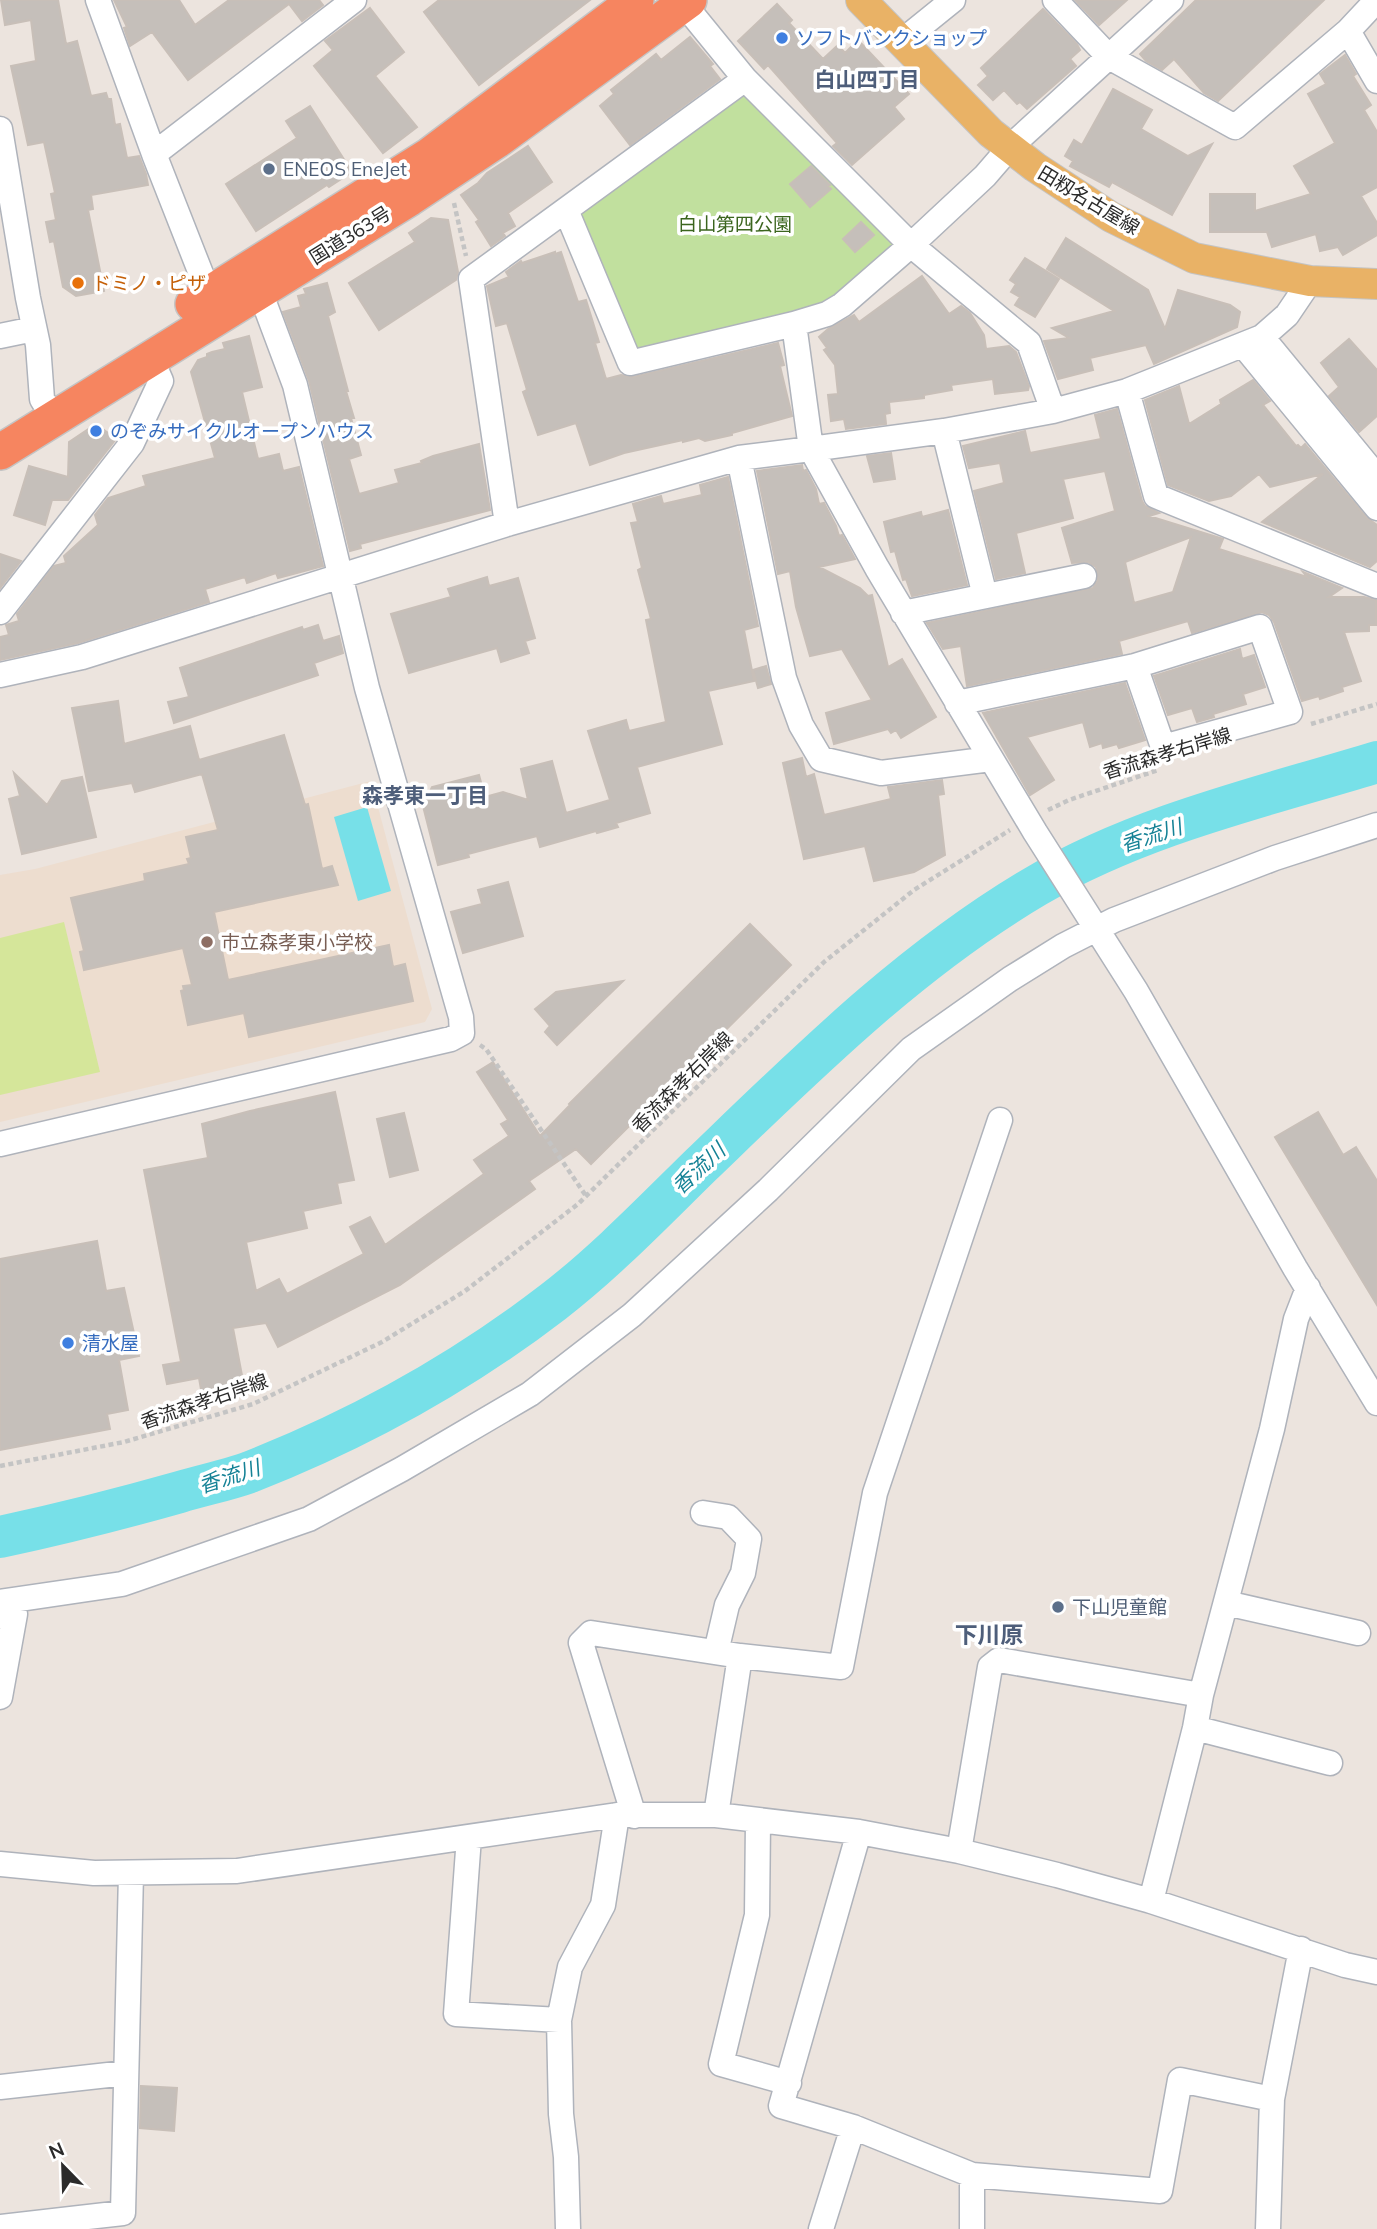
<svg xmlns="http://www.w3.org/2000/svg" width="1377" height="2229" font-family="Mulish,'Noto Sans JP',sans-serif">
	<rect width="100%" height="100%" fill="#ece4de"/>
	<path fill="#edddcf" d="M371,781L432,1009L425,1022L0,1122V875L35,869Z"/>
	<path fill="#c1e09e" d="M746,80L909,245L851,295L630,363L566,211Z"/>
	<path fill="#d5e69a" d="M64,922L100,1072L0,1095V938Z"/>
	<path fill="#77e0e8" d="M367,807L391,891L358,901L334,817Z"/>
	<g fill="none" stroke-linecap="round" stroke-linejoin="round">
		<path stroke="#77e0e8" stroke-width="42" d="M0,1537C61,1524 120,1509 180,1492C203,1485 228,1480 250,1472C357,1430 462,1372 553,1302C606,1261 653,1212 701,1165C805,1065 910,960 1036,886C1140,825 1262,797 1377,762"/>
	</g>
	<path fill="#c5bfba" stroke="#c8bfb8" stroke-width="2" fill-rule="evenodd" d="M1,0H58L66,44L77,41L91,96L106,93L108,99H111L115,125L120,124L127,158L139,156L146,174L148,185L91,195L93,209L88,210L104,291L76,296L63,287L54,241L50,242L46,222L56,220L51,194L55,193L44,142L28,145L11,66L36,61L31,20L5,25Z
		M114,0H179L195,25L229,0H319L323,5L302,21L289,4L188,80L152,32L130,46L124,28L127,27Z
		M439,0H590L479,85L424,12Z
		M1075,0H1127L1099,25Z
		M1196,0H1324L1218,101L1204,93L1174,59L1162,70L1146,61L1140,54Z
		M777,4L792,20L789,23L823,59L838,45L845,53L858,40L909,94L894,107L904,119L852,165L833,146L837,143L768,65L764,69L738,41Z
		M370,8L404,52L375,76L417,127L383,153L314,66L333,50L325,41Z
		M1043,9L1077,44L1080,50L1070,59L1076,66L1027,109L1020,102L1017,104L1004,90L993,100L978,85L988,76L981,68Z
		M690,37L713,64L710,66L720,79L630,145L600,106L614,94L611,90L656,54L661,60Z
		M1345,55L1356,74L1353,76L1371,105L1364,110L1377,132V187L1361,196L1377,223V235L1343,255L1338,247L1320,251L1316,234L1272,247L1267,232H1210V194H1255V211L1311,194L1294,166L1335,143L1308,94L1326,84L1320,74Z
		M1113,89L1152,110L1141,129L1188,156L1212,144L1172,215L1112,182L1109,187L1070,166L1073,161L1065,156L1074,140L1082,145Z
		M310,106L352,172L329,187L327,185L256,231L226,184L297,138L286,121Z
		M528,146L552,182L508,213L515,226L503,233L505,236L491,246L476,222L479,220L461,195L478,183L487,173Z
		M811,166L830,185L828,186L831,189L810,207L790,184Z
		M431,218L448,220L458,272L456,280L379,330L349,283L415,242L409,233Z
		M861,222L874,235L855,252L843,239Z
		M1066,238L1148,290L1165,329L1178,290L1230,305L1240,312L1237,327L1154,364L1146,345L1090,358L1093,370L1058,379L1044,341L1069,338L1052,328L1114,311L1047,269Z
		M555,252V254L561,252L578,302L586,300L599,342L595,343L606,379L621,375L633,377L778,343L784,365L780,366L792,416L732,433V435L705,441L699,438L683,442V440L624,453L590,465L576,423L538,435L523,392L527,390L507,323L496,326L487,286L509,277L506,272L521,261L522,263Z
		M1025,258L1059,279L1035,317L1015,305L1020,297L1011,292L1016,284L1010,280Z
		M922,276L949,314L961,306L970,313L984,335L986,349L1009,346L1016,352L1029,386L1028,390L995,394L993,379L951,385L952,390L924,395V398L889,402L890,413L885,414L886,424L846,429L844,419L831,421L828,395L838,394L835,365L824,350L827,348L819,337L828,329L854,315L859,322Z
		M327,283L335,312L328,316L348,391H346L354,418H351L361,455L349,459L359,494L399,483L395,470L422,463L421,461L433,456L479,444L490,510L360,544L361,548L350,551L309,381L283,312L301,307L298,296L306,294L304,289Z
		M249,336L262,387L242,392L258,459L279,454L283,471L299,467L323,566L278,578L276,573L247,583L245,577L205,589L209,602L78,643L0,660V637L9,635L6,625L19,621L17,614L54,566L66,563L64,556L98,525L95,515L108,498L146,486L143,476L215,458L191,372L198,360L207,357V354L212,352L225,349L223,343Z
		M1349,339L1377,370V416L1359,432L1329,396L1339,387L1321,363Z
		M1253,380L1270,401L1263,405L1296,446L1298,445L1301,448L1305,444L1366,517L1377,525V561L1370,567L1262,522L1323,474L1270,487L1259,474L1231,496L1209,501L1168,485L1145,400L1179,386L1189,424L1221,404L1220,400Z
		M1117,409L1142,501L1145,506L1159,513L1149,516L1223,539L1219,549L1307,577L1303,572L1342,588L1329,597H1364L1376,600V625H1369V631L1344,632L1361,681L1342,687L1343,691L1320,699L1319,696L1302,701L1274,622L1269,615L1262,612L1192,633L1188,621L1119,641L1122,654L967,686L961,646L943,649L927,623L1093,588L1098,580L1096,567L1088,562L1072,563L1062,528L1115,511L1105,471L1063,479L1073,518L1016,533L1025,573L996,579L974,491L1004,483L1000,463L969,468L963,446L1025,431L1030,453L1101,439L1095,415ZM1191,537L1173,592L1134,603L1125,562Z
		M96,424L116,439L68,500H52L45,525L14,515L29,466L68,477L69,442Z
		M891,453L895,479L874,482L867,456Z
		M802,465L803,471L806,470L816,489L819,504L824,503L836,526L839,536L842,535L855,559L819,567L860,588L868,596L872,595L888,667L902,659L936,717L901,738L896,730L891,733L888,729L834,744L826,713L872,700L842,649L810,656L796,607L790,571L778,574L757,471Z
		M728,477L758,626L744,630L754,681L708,691L722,744L637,767L650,813L616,823L618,827L597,833L596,831L540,847L537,836L468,854L469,857L438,865L423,806L432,787L479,775L485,797L503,792L528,800L521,769L552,761L566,813L610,800L588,731L626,720L629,731L666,722L646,620L651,619L638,570L642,568L631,523L638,522L633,504L661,496L663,504L702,495L700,485Z
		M948,510L967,585L912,596L906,579L903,580L895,551L891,552L884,522L921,512L922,517Z
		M0,554L21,561L0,588Z
		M487,577L489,586L518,578L535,638L525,641L529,653L501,662L497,648L409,673L391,614L451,597L448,589Z
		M318,625L323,641L339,636L343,653L314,663L318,675L174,723L168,702L189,697L180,668L302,627L303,630Z
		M1240,649L1242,659L1254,655L1265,687L1243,694L1246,704L1213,714L1214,717L1197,722L1192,708L1168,715L1154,676Z
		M766,666L771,684L758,688L753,670Z
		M1125,683L1145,740L1119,748L1117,744L1103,748L1102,743L1090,747L1083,722L1027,737L1054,780L1030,795L983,713Z
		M118,701L124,744L190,726L199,760L284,735L305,805L308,804L322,869L332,866L338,885L214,912L228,980L389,945L393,967L405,964L413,1001L249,1037L244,1013L188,1025L181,991L184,990L183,986L192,985L183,948L84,970L80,952L84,951L71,898L145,881L144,874L189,864L187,859L191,858L186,837L218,830L202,774L135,792L132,783L89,791L72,708Z
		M802,758L806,777L814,774L824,815L891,799L888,787L942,780L944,794L938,795L945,855L914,872L874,881L865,846L804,859L783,763Z
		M14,773L47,805L62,781L82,777L96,837L22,854L9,799L20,796Z
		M508,882L523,936L463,953L451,912L482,904L478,890Z
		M750,924L791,965L591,1164L576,1149L529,1181L535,1189L400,1285L278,1347L266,1323L233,1328L244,1386L202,1395L199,1378L167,1384L163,1365L181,1362L144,1170L208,1158L202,1124L250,1111L335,1092L354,1180L337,1183L341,1203L303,1211L307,1228L246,1242L256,1291L279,1279L287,1294L364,1254L350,1227L370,1217L385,1245L484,1174L474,1160L509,1136L501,1124L508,1120L477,1072L493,1062L540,1136L570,1105L569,1104Z
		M623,981L557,1045L545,1032L550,1026L535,1009L556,992Z
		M1318,1112L1343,1155L1356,1147L1377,1181V1305L1275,1137Z
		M404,1113L418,1170L390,1177L377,1119Z
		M97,1241L106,1291L124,1288L139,1356L119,1360L128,1410L107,1414L110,1429L0,1450V1259Z
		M141,2086L177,2088L174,2131L140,2128Z"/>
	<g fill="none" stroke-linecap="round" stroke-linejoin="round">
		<g stroke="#afb3bb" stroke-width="27">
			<path id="minor" d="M98,0L154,154L209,294
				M1055,0L1109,57L1235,127L1348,31L1377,81
				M692,14L745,79
				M1348,31L1377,0
				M901,42L953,0
				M0,129L28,298L38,345L42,399L54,418
				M154,154L354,0
				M566,210L630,363L794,324
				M1310,281L1287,315L1262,337L1127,391L1053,411L944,431L811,449L877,568L1035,832L1136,991L1295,1268L1377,1403
				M0,336L34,329
				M1262,337L1377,477
				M1243,345L1377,508
				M1127,391L1156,496L1377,586
				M944,431L985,596
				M739,458L784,678L801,725L821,759L881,773L991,759
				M507,524L471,279L745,79L911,245L1029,343L1053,411
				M0,612L132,443L161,381L151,358
				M903,613L1084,576
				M0,675L82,657L507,524L739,458L811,449L794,324L827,314L842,305L911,245L985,176L1010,147L1171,0
				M957,703L1135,666L1260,627L1290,712L1163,747L1135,666
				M0,1144L451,1039L462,1033L461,1017L367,688L295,385L265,305
				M703,1513L728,1517L749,1539L743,1573L727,1605L716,1652
				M0,1602L122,1584L309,1519L402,1469L530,1394L632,1315L768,1190L911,1049L1010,979L1063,946L1114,920L1275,858L1377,825
				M1226,1603L1358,1633
				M0,1616L15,1614L0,1697
				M1195,1728L1330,1763
				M716,1815L740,1656
				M634,1816L581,1643L591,1633L740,1656L841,1667L875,1493L1000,1120
				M758,1821L757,1915L721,2064L789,2083
				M859,1832L781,2106L853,2127L972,2175L1160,2191L1180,2080L1272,2099
				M469,1837L456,2014L559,2020
				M959,1851L990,1667L999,1660L1201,1695
				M0,1864L94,1873L237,1871L617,1815H716L859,1832L959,1851L1057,1875L1151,1901L1345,1965L1377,1972
				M1151,1901L1195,1728L1201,1695L1272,1429L1296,1319L1308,1288
				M0,2087L126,2073
				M972,2175V2229
				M0,2227L123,2213L131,1873
				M568,2229L566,2157L561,2114L559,2020L570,1967L603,1905L617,1815
				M821,2229L853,2127
				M1268,2229L1272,2099L1301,1949"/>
		</g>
		<g stroke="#c4c4c4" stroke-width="32">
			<path id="major" d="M861,0L991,133L1035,167L1111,217L1194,258L1310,281L1377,284"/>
		</g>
		<g stroke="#c4c4c4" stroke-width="38">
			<path id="highway" d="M193,304L430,155L636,0
				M0,452L410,198L496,141L689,0"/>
		</g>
		<path stroke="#c4c4c4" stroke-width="4.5" stroke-dasharray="5 3.5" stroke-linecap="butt" d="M454,203L466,256
			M1311,724L1377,704
			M1048,810L1069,800L1158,770
			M480,1045L486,1049L586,1196
			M0,1466L124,1442L253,1404L382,1342L465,1291L578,1204L824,962L914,890L1010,830"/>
		<use href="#minor" stroke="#fff" stroke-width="24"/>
		<use href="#major" stroke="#e9b266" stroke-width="30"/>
		<use href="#highway" stroke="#f68560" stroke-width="35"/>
	</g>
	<g fill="#3f7fe0" stroke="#fff" stroke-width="2.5">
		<circle cx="782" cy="38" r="7"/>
		<circle cx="96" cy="431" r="7"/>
		<circle cx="68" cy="1343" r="7"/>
	</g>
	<g fill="#5c6f8a" stroke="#fff" stroke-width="2.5">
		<circle cx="269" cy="169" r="7"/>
		<circle cx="1058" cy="1607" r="7"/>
	</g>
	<circle fill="#e8710a" stroke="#fff" stroke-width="2.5" cx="78" cy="283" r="7"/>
	<circle fill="#8d6e63" stroke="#fff" stroke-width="2.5" cx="207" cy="942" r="7"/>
	<g text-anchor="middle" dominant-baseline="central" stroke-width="7" stroke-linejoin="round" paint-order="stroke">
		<g font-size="19" fill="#366cbe" stroke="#fff" text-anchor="start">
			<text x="796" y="38">ソフトバンクショップ</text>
			<text x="110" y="431">のぞみサイクルオープンハウス</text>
			<text x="82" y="1343">清水屋</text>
		</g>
		<g font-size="19" fill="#4e5e75" stroke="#fff" text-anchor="start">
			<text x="283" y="169">ENEOS EneJet</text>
			<text x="1072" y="1607">下山児童館</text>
		</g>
		<g font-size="19" fill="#2b2b2b" stroke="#fff">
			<text transform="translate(1089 200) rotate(31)">田籾名古屋線</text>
			<text transform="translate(350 235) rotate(-32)">国道363号</text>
			<text transform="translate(1167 753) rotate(-17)">香流森孝右岸線</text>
			<text transform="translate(682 1082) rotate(-45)">香流森孝右岸線</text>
			<text transform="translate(204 1401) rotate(-19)">香流森孝右岸線</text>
		</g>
		<g font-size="19" fill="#3b651e" stroke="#fff">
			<text x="735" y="224">白山第四公園</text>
		</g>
		<g font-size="19" fill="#c56008" stroke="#fff" text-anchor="start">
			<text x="92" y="283">ドミノ・ピザ</text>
		</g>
		<g font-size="19" fill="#785e54" stroke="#fff" text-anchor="start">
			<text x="221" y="942">市立森孝東小学校</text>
		</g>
		<g font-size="21" font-weight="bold" fill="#4e5e7a" stroke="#fff">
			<text x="867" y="79">白山四丁目</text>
			<text x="425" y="795">森孝東一丁目</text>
		</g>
		<g font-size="21" font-style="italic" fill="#158296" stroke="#fff">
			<text transform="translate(1151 835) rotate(-18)">香流川</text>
			<text transform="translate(698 1168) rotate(-43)">香流川</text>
			<text transform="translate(229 1476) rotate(-18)">香流川</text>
		</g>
		<g font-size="23" font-weight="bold" fill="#4e5e7a" stroke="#fff">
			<text x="989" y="1634">下川原</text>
		</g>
	</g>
	<g transform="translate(63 2166) rotate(337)" stroke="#ffffff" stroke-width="5" paint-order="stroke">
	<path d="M0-5L12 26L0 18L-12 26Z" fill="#2b2b2b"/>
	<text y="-10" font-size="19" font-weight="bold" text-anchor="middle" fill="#2b2b2b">N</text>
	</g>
</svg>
